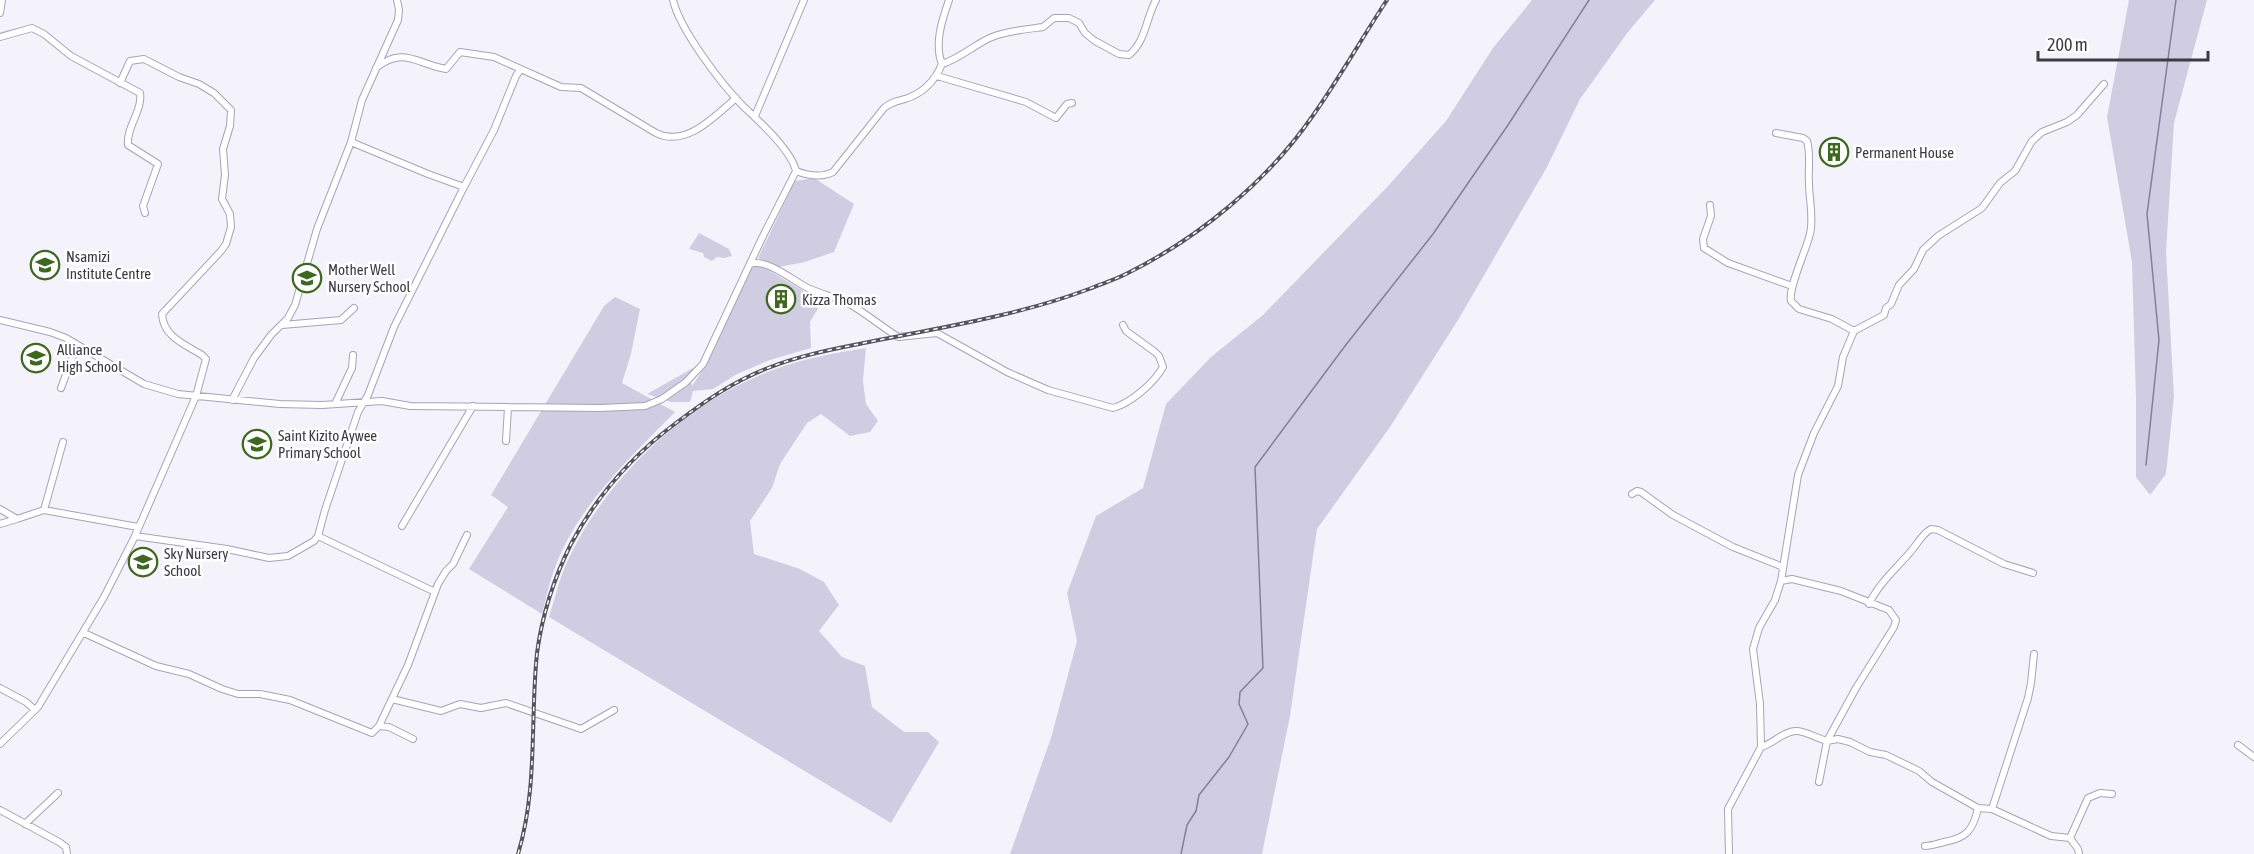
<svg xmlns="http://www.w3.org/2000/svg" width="2254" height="854" font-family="'Asap Condensed',sans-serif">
	<rect width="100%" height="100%" fill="#f4f3fc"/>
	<path fill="#d0cde3" d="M1532,0H1655L1628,32L1580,99L1547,167L1458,320L1390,427L1317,529L1290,716L1262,854H1010L1051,738L1077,641L1067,593L1096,516L1143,488L1166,404L1211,357L1263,315L1389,185L1446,121L1493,48Z
		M2129,0H2207L2174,123L2166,252L2174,396L2166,474L2150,495L2136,477V399L2132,262L2107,117Z
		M814,178L854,204L834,252L805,262L779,267L758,258L795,181Z
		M699,233L729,249L732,256L724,258L717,257L712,261L704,257L703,253L689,249Z
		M748,267H763L822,302L810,322L811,348L770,360L737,374L713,389L693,391L690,402H671L647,394L693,368L691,381L692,386L708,362L740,292Z
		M615,297L640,309L631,354L622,383L675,412C630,458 580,503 556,565C550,580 546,598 542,614L469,569L508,507L491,495L604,306Z
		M866,348L863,381L866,404L878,421L870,432L850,436L821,414L807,423L780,464L772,488L750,521L754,554L800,569L824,582L839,605L819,631L842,657L865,666L872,707L904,732H928L939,742L891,823L549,617C554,601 558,584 564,569C601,482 685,402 773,370C804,358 835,353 866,348Z"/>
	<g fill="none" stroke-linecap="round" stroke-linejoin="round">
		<path stroke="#837f99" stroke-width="1.5" d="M2146,465L2159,340L2147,214L2176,0
			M1181,854L1187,825L1196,811L1199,795L1229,757L1248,724L1239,704L1240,692L1263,668L1255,467L1345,346L1433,234L1508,125L1589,0"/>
		<g stroke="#a6a3b7" stroke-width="8">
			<path id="street" d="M0,13L2,0
				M0,37L32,28L44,34L71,56L140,93C143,110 126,127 128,145L158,164L143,206L145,213
				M942,64C961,58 975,44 992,37C1006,31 1028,29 1043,27L1054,18H1069L1079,23L1085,33L1095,41L1119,54L1129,55C1146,41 1146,18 1156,0
				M376,68C403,46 417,64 446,69L460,52L494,57L561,87L581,88L656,133C686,148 715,116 736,98
				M937,76L1026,102L1056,118L1067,104L1072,103
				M755,116L804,0
				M1776,133L1803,138L1807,141C1811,154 1808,169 1809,183C1809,200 1814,217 1810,234C1806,251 1788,288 1791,301L1799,309L1832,319L1854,331
				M351,142L428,174L464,187L494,130L516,76L520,70
				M796,171C809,176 821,178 833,172L884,108C891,102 897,101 905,99C924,93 935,81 942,64C934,44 942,20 949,0
				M1710,205L1711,216L1703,239L1704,248L1728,263L1792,286
				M750,264C767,258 793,281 808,288C821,294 835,297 848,303C865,313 881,326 898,337L937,333L1007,372L1048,390L1113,408C1131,403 1154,383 1163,367L1159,356L1155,352L1126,331L1123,325
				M0,320L50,332L66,338L144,384L178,394L280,404L322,405L382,401L410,406L600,408L645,406L662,399L686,382L703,364L762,238L796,171C791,150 760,122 744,107C722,85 680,30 673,0
				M282,325L341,320L354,308
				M61,388L77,345
				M232,400L254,358L271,335L288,318L295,305L317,229L351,142L362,100L398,20L399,10L397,0
				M335,404L352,368L353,355
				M506,441L508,407
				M1632,494L1637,491L1641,492L1673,515L1733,547L1783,567
				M0,509L17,519L44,510L138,527
				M44,510L63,442
				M0,524L17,519
				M402,526L473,406
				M135,536L227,549L269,558L288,556L314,541L318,536L325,510L358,412L368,395L394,327L464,187
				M318,536L435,592
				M1869,604C1879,583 1897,568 1912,550C1918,543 1922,534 1931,529L1938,530L2004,564L2033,573
				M84,633L156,666L189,674L222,689L238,694H260L290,700L372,733L379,726L408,665L438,584L446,571L453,564L467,535
				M0,688L26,702L35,710
				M392,699L441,711L460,704L481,708L506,703L581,729L614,710
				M379,726L389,727L413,739
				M0,744L38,707L104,597L135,536L196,396L206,359L202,355C186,345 163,337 162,314L221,251L226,244L231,227L230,214L222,199L225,175L223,149L230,126L231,110L214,93L199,84L179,77L144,59L130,61L120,83
				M2238,745L2254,757
				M1761,747C1773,744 1782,732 1795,731C1804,730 1818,739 1827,741L1856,688L1894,627L1896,620L1889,610L1841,591L1792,579L1781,581
				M1819,782L1827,741L1838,739L1850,742L1870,752L1886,755L1919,771L1932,782L1978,808
				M1992,809L2028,698L2031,683L2034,654
				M0,810L59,842L66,847L67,854
				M25,824L58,793
				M2070,838L2088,798L2100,793L2112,794
				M1925,846C1932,846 1936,844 1944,842C1966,838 1973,831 1978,808L1992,809L2051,836L2070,838L2078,849L2079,854
				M1729,854L1728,809L1761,747L1760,704L1753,649L1759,628L1775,600L1781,581L1798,475L1814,433L1838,386L1843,357L1854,331L1884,315L1886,308L1891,304L1899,285L1914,269L1923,250L1938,236L1982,208L2000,183L2015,171L2032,141L2042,132L2067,122L2077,115L2104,84"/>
		</g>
		<use href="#street" stroke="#fff" stroke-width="6"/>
		<g stroke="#55545d" stroke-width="4">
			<path id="rail" d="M518,854C538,788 530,721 537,653C542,616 554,578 571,544C596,497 633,455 676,423C705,401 734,381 768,368C798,356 829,350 859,344C936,328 1015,317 1089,289C1101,284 1114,280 1126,274C1199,238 1268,181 1314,114C1340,77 1362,38 1387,0"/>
		</g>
		<use href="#rail" stroke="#fff" stroke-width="1.5" stroke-dasharray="4.5" stroke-linecap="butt"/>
	</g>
	<defs>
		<g id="building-ring" transform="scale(1.5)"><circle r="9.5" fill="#fff" stroke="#3f6722" stroke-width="1.5"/><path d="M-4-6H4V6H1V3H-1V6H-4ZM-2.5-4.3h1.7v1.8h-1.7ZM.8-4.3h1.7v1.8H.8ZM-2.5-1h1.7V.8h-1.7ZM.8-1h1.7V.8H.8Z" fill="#3f6722"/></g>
		<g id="school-ring" transform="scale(1.5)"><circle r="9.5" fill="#fff" stroke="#3f6722" stroke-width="1.5"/><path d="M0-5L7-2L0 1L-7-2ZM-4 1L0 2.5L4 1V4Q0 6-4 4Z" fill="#3f6722"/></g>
	</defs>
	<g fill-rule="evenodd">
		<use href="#building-ring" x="1834" y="152"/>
		<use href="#school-ring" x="45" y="265"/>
		<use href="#school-ring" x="307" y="278"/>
		<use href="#building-ring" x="781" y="299"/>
		<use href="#school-ring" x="36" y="358"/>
		<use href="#school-ring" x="257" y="444"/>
		<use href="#school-ring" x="143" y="562"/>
	</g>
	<g text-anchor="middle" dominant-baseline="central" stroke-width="5" stroke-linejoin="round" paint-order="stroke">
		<g font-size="15" fill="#3c3a43" stroke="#fff" text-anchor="start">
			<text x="1855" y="152">Permanent House</text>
			<text x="66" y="256">Nsamizi<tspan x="66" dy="17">Institute Centre</tspan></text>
			<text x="328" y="269">Mother Well<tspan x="328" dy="17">Nursery School</tspan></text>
			<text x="802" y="299">Kizza Thomas</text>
			<text x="57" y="349">Alliance<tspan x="57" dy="17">High School</tspan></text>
			<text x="278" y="435">Saint Kizito Aywee<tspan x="278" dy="17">Primary School</tspan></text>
			<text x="164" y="553">Sky Nursery<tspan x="164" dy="17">School</tspan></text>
		</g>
	</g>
	<path d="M2038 51v9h170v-9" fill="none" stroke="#3c3a43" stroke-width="3"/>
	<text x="2047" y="51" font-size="18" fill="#3c3a43" stroke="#ffffff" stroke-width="4.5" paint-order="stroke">200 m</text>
</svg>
